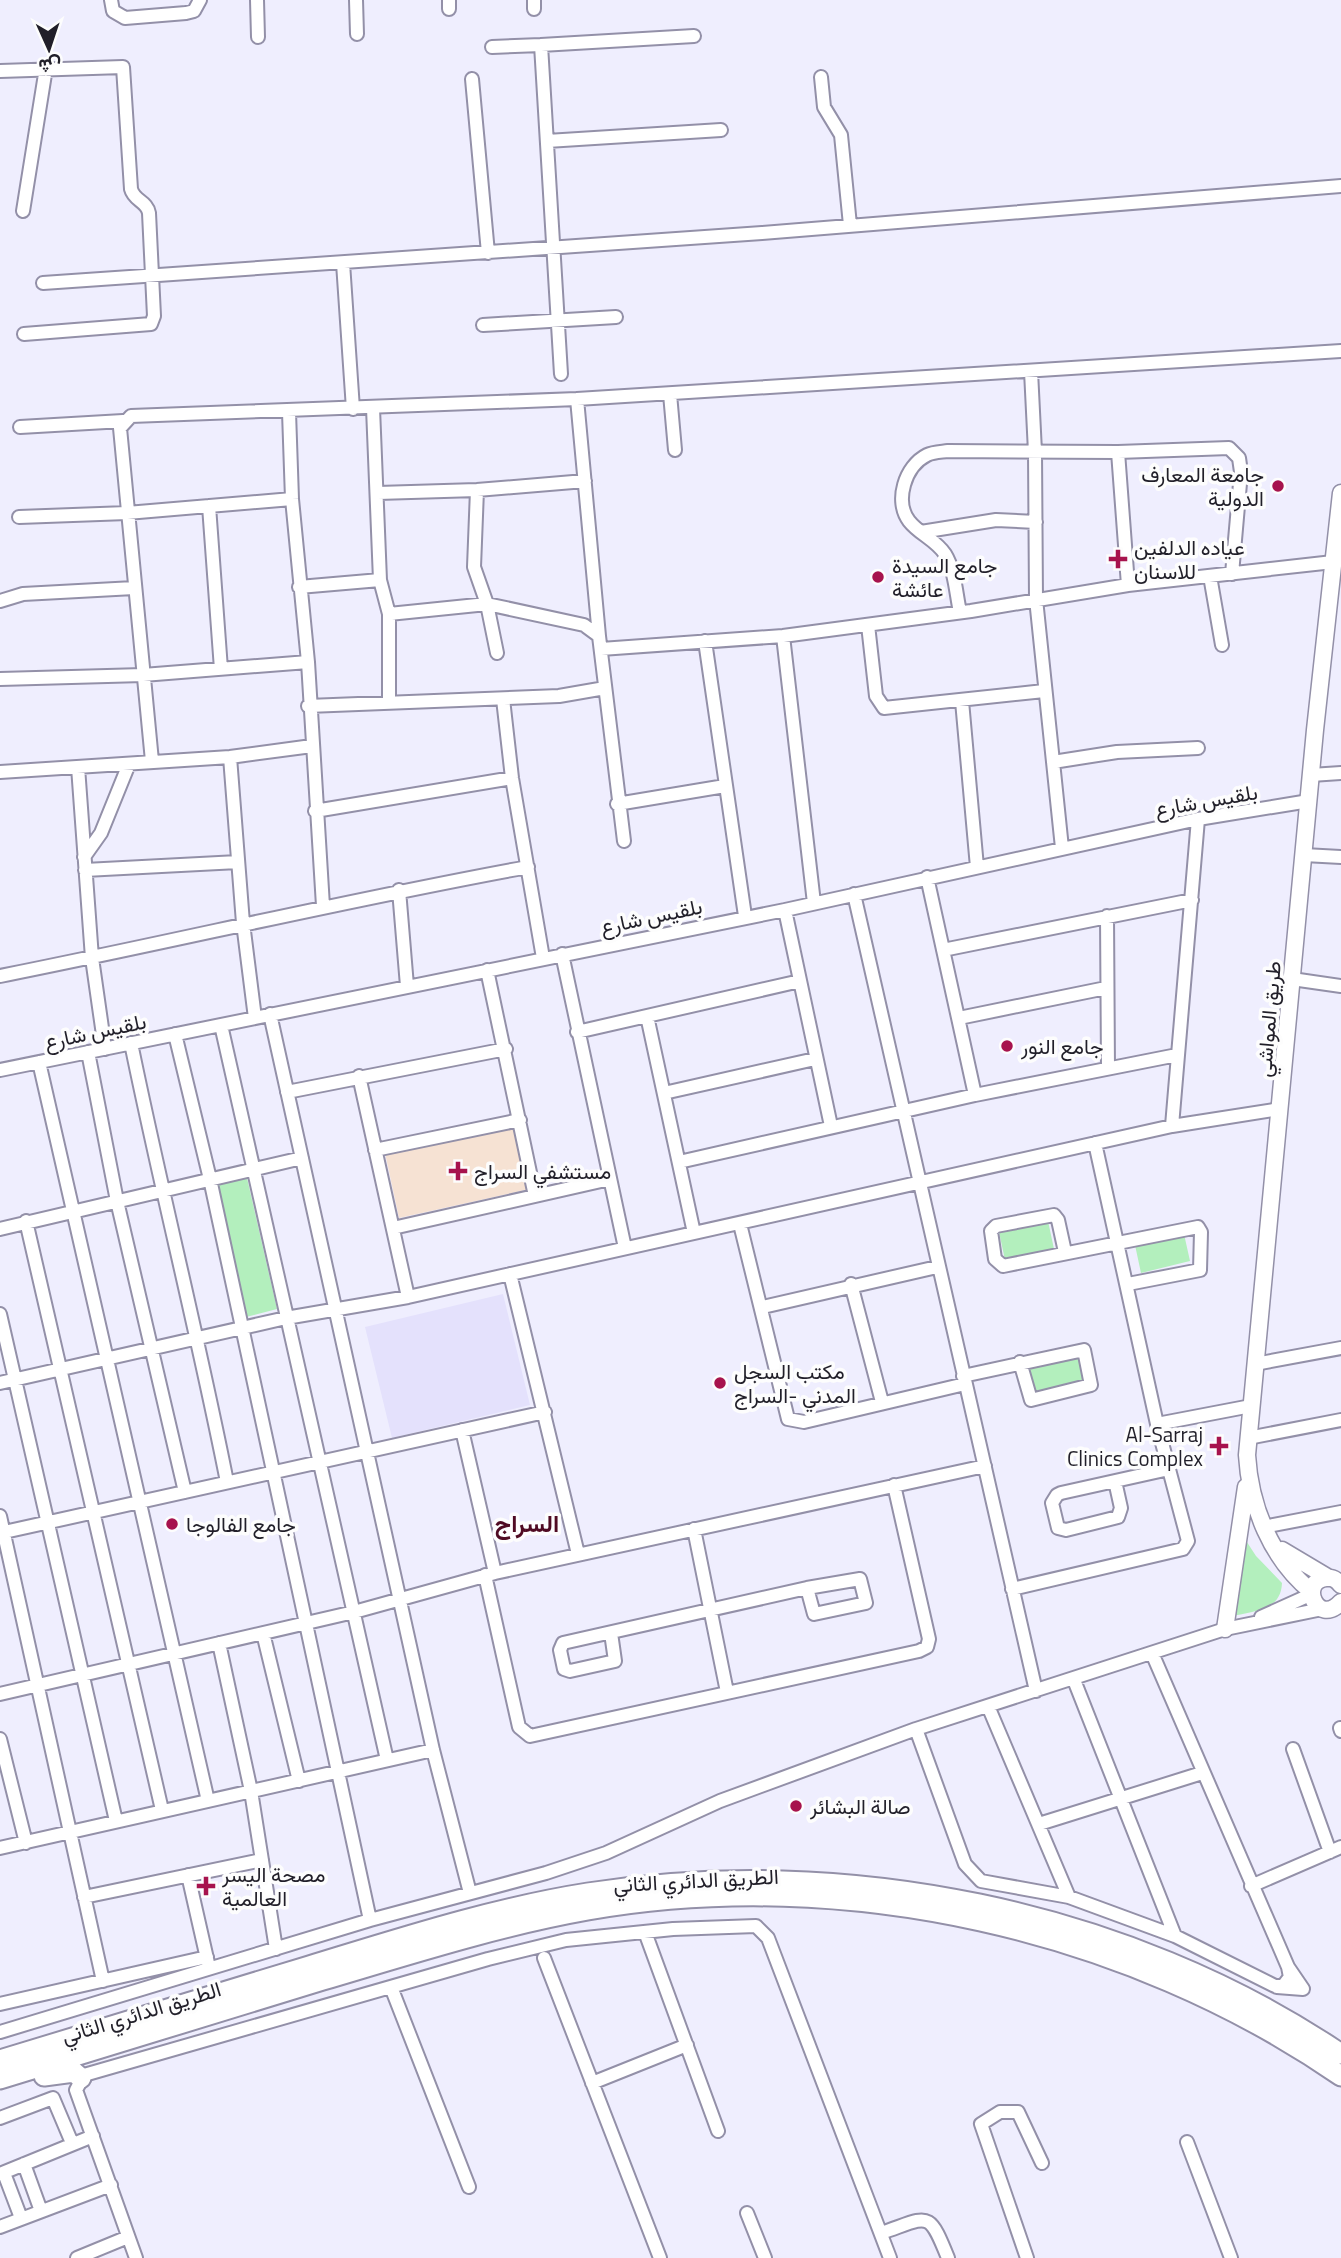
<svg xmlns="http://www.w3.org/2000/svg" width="1341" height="2258" font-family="'Titillium Web',Vazirmatn,sans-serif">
	<rect width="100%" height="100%" fill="#efeefe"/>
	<path fill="#e4e1fc" d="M503,1294L530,1405L392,1438L365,1327Z"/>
	<path fill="#f6e2d3" d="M516,1125L530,1189L399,1218L385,1153Z"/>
	<path fill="#b3efbd" d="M247,1178L277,1309L246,1317L216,1185Z
		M1048,1221L1054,1249L1005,1260L999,1232Z
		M1184,1234L1190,1261L1141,1273L1135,1245Z
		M1078,1356L1085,1384L1035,1395L1029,1367Z
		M1241,1533L1256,1556L1282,1583C1281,1612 1252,1611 1229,1617Z"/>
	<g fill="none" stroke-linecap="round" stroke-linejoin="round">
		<g stroke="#9390a8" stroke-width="16">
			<path id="minor" d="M111,0L113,11L125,18L186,13L194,11L200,0
				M257,0L258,37
				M356,0L357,34
				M449,0V9
				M534,0V9
				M492,47L541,45
				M0,71L123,67L131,189C134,201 147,201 149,213L154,316L151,324L24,334
				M821,77L824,107L841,135L850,225
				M472,79L488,253
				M547,141L721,130
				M23,211L46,68
				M343,263L353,409
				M43,283L762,233L1341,186
				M483,325L616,317
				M1031,371L1035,452L1036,599L1062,848
				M561,374L541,45L694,36
				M670,394L675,450
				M577,399L599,636L624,841
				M373,408L380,580L389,614V702
				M289,412L292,499L308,662L323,906
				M20,427L123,421
				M1118,452L1128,585
				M477,490L474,567L487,604L497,653
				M378,493L477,490L585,481
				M209,506L221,669
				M19,517L127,513L292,499
				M921,532L996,520L1036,522
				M1210,576L1222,645
				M299,587L380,580
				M0,601L23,594L134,588
				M960,612C956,594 955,570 945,554C936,540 919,534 909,521C894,501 905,466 927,455C933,452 941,452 948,451L1118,452L1229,448L1239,458L1241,472L1232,574
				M389,614L487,604L584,625L599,636
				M868,625L876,696L884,708L1044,691
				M783,636L814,903
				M705,641L745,916
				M601,649L783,636L971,611L1128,585L1333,562
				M0,679L143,675L308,662
				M503,699L512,778L543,958
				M962,701L977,867
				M308,706L559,696L605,688
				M230,757L243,923L255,1018
				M152,761L120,428L131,416L577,399L1341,351
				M1053,762L1117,752L1198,748
				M78,767L92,958L105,1049
				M0,772L230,757L312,746
				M1311,775L1341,773
				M617,804L725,786
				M315,811L512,778
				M1304,855L1341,857
				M84,857L101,833L129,764
				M85,870L238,862
				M927,877L975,1095
				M399,890L407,986
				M854,894L1036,1691
				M785,910L831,1126
				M1107,916L1108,1068
				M943,950L1192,900
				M562,954L625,1248
				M487,970L535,1196
				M0,976C176,941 351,899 528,867
				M1292,979L1341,986
				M270,1014L433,1750L470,1893
				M647,1016L694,1233
				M959,1018L1106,988
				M221,1025L387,1760
				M577,1032L800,981
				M175,1034L210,1179L370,1920
				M131,1043C161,1190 198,1335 227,1482
				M88,1052L117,1201L185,1492
				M39,1062L208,1801
				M0,1070L785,910L1198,819L1309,801
				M359,1076L408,1297
				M287,1092L506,1049
				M664,1093L815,1059
				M1172,1126L1198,819
				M375,1150L520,1120
				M679,1162L975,1095L1177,1055
				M26,1221L162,1810
				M740,1224L788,1419L804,1422L965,1384
				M393,1228L610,1179
				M0,1229L302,1158
				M1065,1252L1058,1220L1054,1215L996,1226L991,1231L995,1259L1003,1266L1198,1227L1201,1232L1200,1270L1128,1284
				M510,1274L578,1554
				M851,1284L882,1402
				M763,1307L937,1267
				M0,1314L116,1821
				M1255,1364L1341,1348
				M963,1376L1084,1350L1091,1385L1031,1400L1020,1362
				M0,1383L286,1318L408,1297L1172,1126L1280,1109
				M1157,1424L1251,1406
				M462,1430L495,1573
				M1248,1438L1341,1420
				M1115,1481L1121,1508L1118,1517L1066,1530L1058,1528L1052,1503L1057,1495L1061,1493L1169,1469
				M0,1516L103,1981
				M1263,1527L1341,1512
				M694,1529L727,1692
				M0,1533L545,1412
				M485,1575L519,1727L530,1736L919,1651L927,1647L929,1639L894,1485
				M1012,1589L1183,1549L1188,1541L1157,1424L1095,1143
				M1261,1617L1312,1594
				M263,1633L299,1781
				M611,1633L615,1661L570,1671L564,1669L560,1650L563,1643L807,1588L860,1579L866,1603L814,1614L807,1588
				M219,1643L251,1791L276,1949
				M1074,1680L1175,1936
				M0,1694L354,1612L495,1573L985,1466
				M988,1706L1069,1897
				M1340,1728L1341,1731
				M916,1729L965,1864L981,1881L1069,1897L1175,1936L1275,1986H1283L1290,1977L1288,1967L1152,1653
				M0,1739L26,1843
				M1293,1749L1330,1852
				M1039,1824L1202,1773
				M0,1848L433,1750
				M188,1875L208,1963
				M1251,1886L1341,1847
				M84,1897L262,1860
				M645,1932L718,2131
				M544,1958L660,2258
				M391,1987L469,2187
				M1277,1987L1303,1989L1288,1967
				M0,2004L207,1957
				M0,2032L370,1920L546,1873L606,1853L720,1801L916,1729L1225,1629L1322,1609
				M592,2083L687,2045
				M0,2118L53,2098L72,2143
				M1187,2142L1231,2258
				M24,2164L41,2211
				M4,2173L21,2218
				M0,2174L93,2136
				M747,2213L765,2258
				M0,2227L111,2185
				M881,2233C929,2217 928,2208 948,2258
				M77,2258L128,2237
				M136,2258L76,2090L84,2075L488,1959L566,1940L673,1929L756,1926L768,1938L890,2258
				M1027,2258L981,2124L1000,2112H1018L1042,2163"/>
		</g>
		<g stroke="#9390a8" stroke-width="19">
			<path id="major" d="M1282,1550L1329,1578
				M1341,1585C1337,1580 1333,1577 1326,1578C1298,1581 1317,1628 1341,1602
				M1312,1592C1271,1559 1250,1506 1247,1455L1315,730L1341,493
				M1225,1629L1246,1487"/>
		</g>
		<g stroke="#9390a8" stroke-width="23">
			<path id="highway" d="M0,2060C103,2029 206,1998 309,1966C401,1938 493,1908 588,1893C842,1853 1127,1909 1341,2054
				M44,2076L74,2072L81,2078
				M0,2079C108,2046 215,2013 323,1980C411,1954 498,1926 588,1910C844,1865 1128,1929 1341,2076"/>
		</g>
		<use href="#minor" stroke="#fff" stroke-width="12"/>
		<use href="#major" stroke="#fff" stroke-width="16"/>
		<use href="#highway" stroke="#fff" stroke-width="19"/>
	</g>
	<g fill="#a7134d" stroke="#fdfdfd" stroke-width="2.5">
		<circle cx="1278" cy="486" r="7"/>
		<path d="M1114.5 548.5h7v7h7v7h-7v7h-7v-7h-7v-7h7z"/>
		<circle cx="878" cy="577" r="7"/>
		<circle cx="1007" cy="1046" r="7"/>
		<path d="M454.5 1160.5h7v7h7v7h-7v7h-7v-7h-7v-7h7z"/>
		<circle cx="720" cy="1383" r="7"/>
		<path d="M1215.5 1435.5h7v7h7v7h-7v7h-7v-7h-7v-7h7z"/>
		<circle cx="172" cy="1524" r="7"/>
		<circle cx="796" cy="1806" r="7"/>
		<path d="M202.5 1875.5h7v7h7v7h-7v7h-7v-7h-7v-7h7z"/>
	</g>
	<g text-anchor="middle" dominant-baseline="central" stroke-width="7" stroke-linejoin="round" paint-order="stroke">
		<g font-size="21" fill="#211f29" stroke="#fdfdfd" text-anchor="start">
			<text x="1264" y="474" text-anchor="end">جامعة المعارف<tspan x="1264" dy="24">الدولية</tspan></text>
			<text x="1134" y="547">عياده الدلفين<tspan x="1134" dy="24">للاسنان</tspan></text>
			<text x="892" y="565">جامع السيدة<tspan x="892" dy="24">عائشة</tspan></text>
			<text x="1021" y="1046">جامع النور</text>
			<text x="474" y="1171">مستشفي السراج</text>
			<text x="734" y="1371">مكتب السجل<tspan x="734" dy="24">المدني -السراج</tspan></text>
			<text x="1203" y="1434" text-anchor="end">Al-Sarraj<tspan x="1203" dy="24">Clinics Complex</tspan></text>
			<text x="186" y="1524">جامع الفالوجا</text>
			<text x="810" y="1806">صالة البشائر</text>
			<text x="222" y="1874">مصحة اليسر<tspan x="222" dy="24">العالمية</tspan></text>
		</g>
		<g font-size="21" fill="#211f29" stroke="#fdfdfd">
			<text transform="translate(1206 800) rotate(-10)">بلقيس شارع</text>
			<text transform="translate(651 916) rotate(-12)">بلقيس شارع</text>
			<text transform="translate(1268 1019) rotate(-85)">طريق المواشي</text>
			<text transform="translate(95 1031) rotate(-12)">بلقيس شارع</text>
			<text transform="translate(696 1880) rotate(-3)">الطريق الدائري الثاني</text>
			<text transform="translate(141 2012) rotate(-17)">الطريق الدائري الثاني</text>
		</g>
		<g font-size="24" font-weight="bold" fill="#500b23" stroke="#fdfdfd">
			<text x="527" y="1523">السراج</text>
		</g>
	</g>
	<g transform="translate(49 49) rotate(177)" stroke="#fdfdfd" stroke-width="5" paint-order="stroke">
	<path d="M0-5L12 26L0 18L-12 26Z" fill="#211f29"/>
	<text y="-10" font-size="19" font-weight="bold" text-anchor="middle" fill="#211f29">ش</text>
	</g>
</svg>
